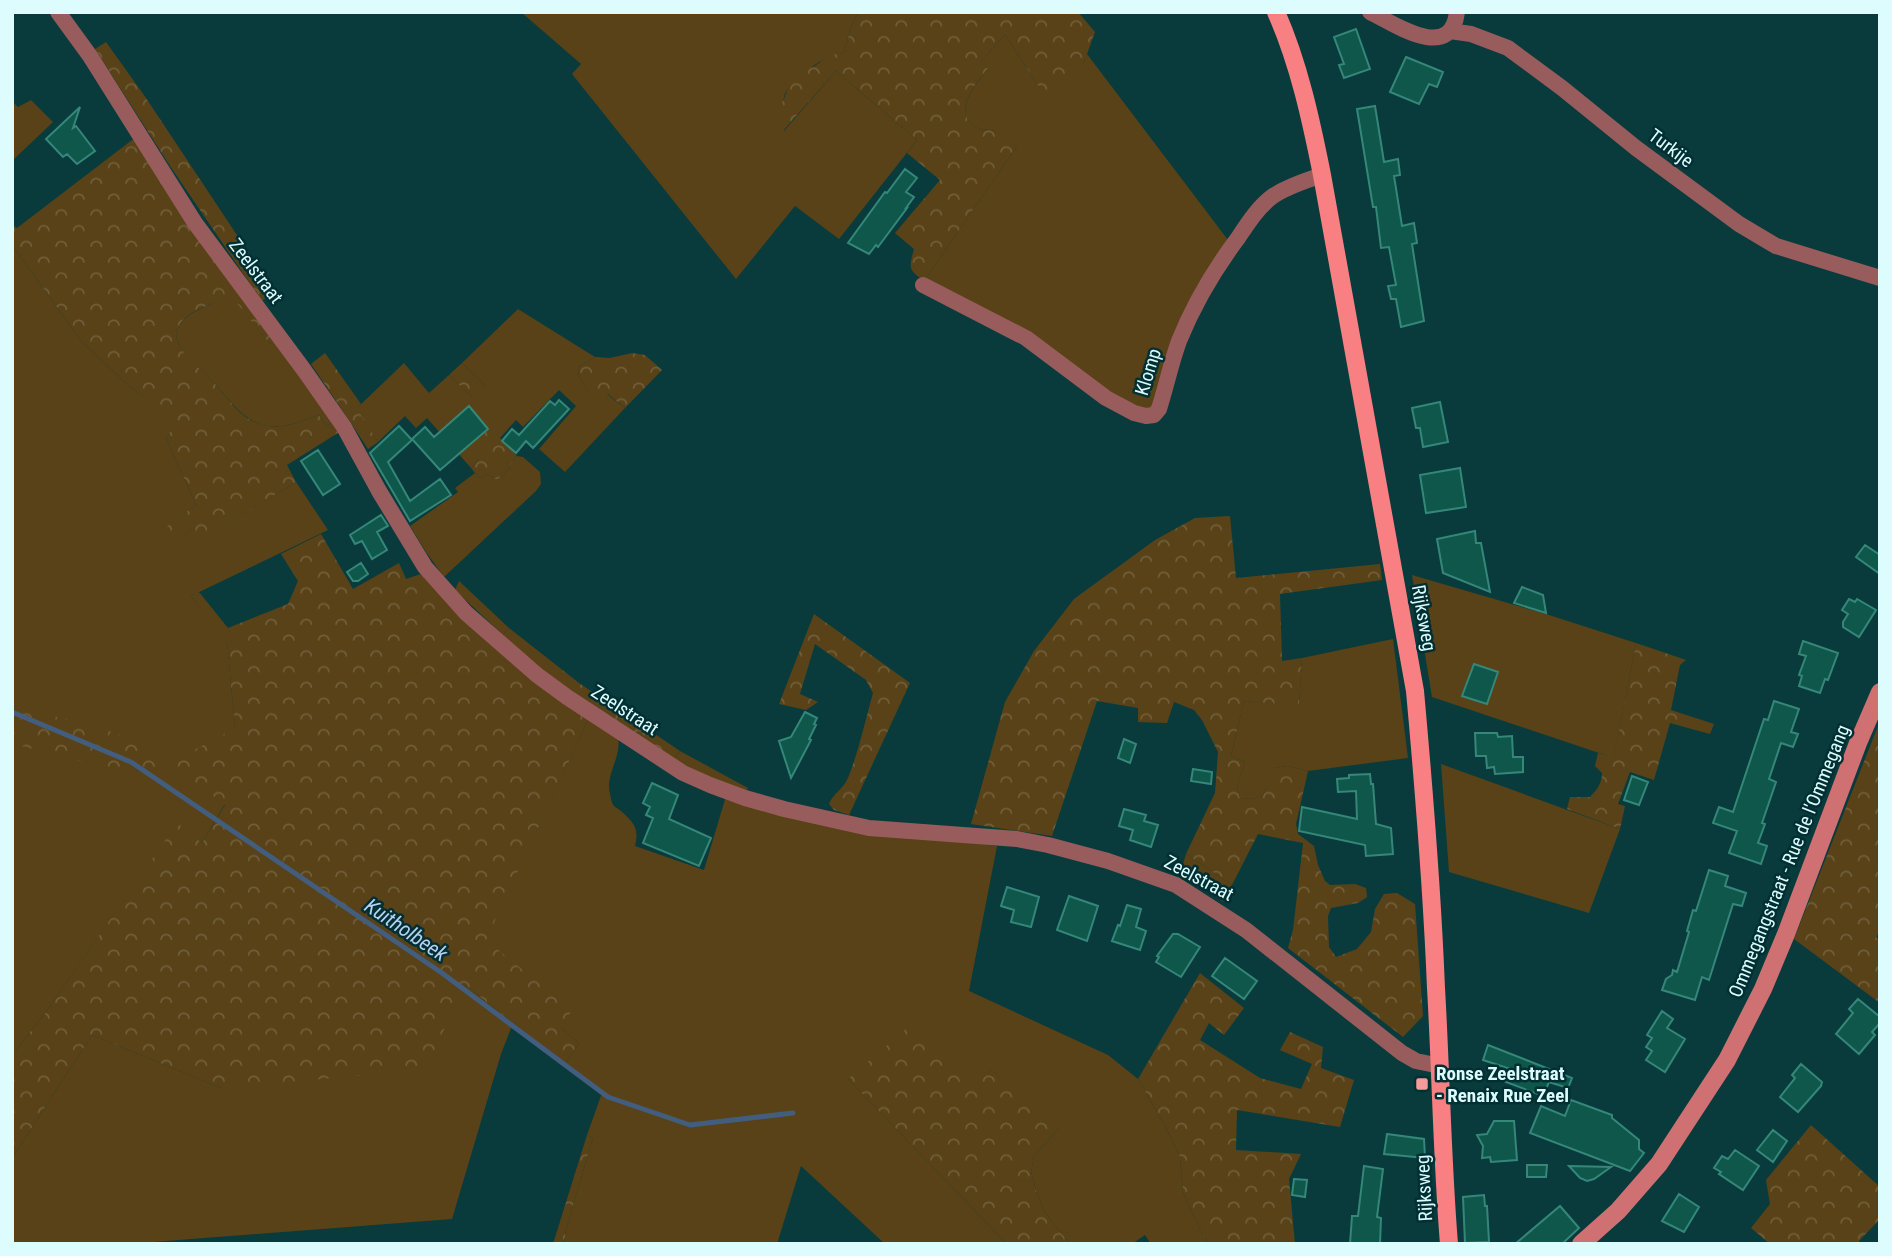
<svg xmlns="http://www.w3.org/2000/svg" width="1892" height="1256" font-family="'Roboto Condensed',sans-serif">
	<defs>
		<pattern id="forest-crowns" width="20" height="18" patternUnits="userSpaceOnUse" patternTransform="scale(1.75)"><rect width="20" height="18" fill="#594217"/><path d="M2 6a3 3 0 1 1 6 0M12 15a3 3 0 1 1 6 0" fill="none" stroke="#705e3a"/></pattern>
	</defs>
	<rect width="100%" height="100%" fill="#093b3d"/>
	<path fill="#594217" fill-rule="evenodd" d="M521,12H858L850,30L844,53C825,56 789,77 784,97C782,107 784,120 784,131L836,71L917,140L839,239L795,206L736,279L572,74L581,64Z
		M1005,34L1040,89L1083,65L1087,54L1228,240L1154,406L1148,409L1132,407L924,281L1017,146C1010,142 1002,135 994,131C989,129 983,131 978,128C950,115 975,84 988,69L980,63Z
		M31,100L53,122L12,161V101L18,107Z
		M12,245L82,342L128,385L179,421L166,438L196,505L164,529L172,541L192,529L202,539L296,482L328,530L191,596L227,640L235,728L225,804L202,843L177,824L46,1012L12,1055ZM91,724L147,772L87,762Z
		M232,296L270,344L277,338L335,421L326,426L319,415C299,422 278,432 257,423C238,415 228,397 214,383C204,372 188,361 181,348C177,342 174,335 178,328C187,309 215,304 232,296Z
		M518,309L595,357L578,367L579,377L588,391L607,394L625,408L565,472L539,449L576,406L559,390L523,427L516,420L500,438L479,419L450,427L473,450L478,460L471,468L427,418L416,428L405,416L378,442L356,409L404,363L429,393L449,375L472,397L485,385L462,363Z
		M517,456L523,457L540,472L541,484L536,491L444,577L426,552L410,526L458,492L455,488L475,473L479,478L487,474L497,480L504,475Z
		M1412,575L1549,615L1636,643L1614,758L1432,697Z
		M459,581L509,628L503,635L455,590Z
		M1393,639L1408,758L1308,771L1288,766L1274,768L1263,796L1252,799L1240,798L1237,787L1245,762L1231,756L1244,701L1299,705L1302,658Z
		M589,718L618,738C622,757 605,774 610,794C611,797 611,801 613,805C616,808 619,809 622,812C635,823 639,830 635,846L704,870L726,796L929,838L997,846L969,991L1108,1055L1138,1079L1165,1126L1180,1157L1183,1192L1200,1230L1209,1244H1151L1145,1235L1132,1244H1070L1044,1211L1036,1191L1031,1171L1034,1156L1059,1128L991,1070L980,1083L848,1079L1007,1244H885L801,1166L777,1244H564L566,1229L593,1138L587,1135L602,1093L565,1064L579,1043L561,1028L485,940Z
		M680,751L748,788L746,792L707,777L674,759Z
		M1441,764L1620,829L1589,913L1449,872Z
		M1186,854L1232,885L1223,902L1181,871Z
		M465,985L513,1023L501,1054L452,1219L153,1242V1244H12V1158L92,1035L221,1088Z"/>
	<path fill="url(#forest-crowns)" d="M858,12H1078L1095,32L1083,65L1069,85L1053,93L1040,89L1005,34L981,62L988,69C975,84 950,114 978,128C983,131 989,129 994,131C1002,134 1010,141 1017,146L924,281C908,270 909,268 914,249L895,233L940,180L907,153L917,140L836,71L783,131L771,123L784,99L789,85L786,68L802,62L813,67L831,55L844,53L850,30Z
		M106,42L146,98L274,291L262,301L170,166L95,49Z
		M136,137L277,338L270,344L232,297C214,304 186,309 178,328C174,335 177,342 181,348C189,361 204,372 214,383C228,397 238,416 257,423C279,432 299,422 319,415L326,426L335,421L341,431L287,465L296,482L201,540L192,529L172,542L163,529L196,505L166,438L178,421L128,385L82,342L12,245V225L17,228Z
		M325,353L361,404L357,409L378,442L368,449L351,423L311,364Z
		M632,353L645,355L662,370L625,408L608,394L593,395L588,391L579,377L578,367L595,357L610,358Z
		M462,363L485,385L473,398L449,375Z
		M460,411C479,412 504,442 517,456L504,475L497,480L487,474L479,478L471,468L478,460C470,444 455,436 446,421L451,414Z
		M1230,516L1236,578L1380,564L1382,580L1280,594L1282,661L1302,658L1299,706L1244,701L1231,756L1245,762L1237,787L1240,798L1252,799L1263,796L1273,768L1288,766L1308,771L1296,824L1298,834L1314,846L1318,865L1325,881L1330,885L1355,884L1366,888L1367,897L1358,903L1331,908L1328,916L1329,947L1336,957L1357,949L1371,932L1375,909L1384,894L1397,893L1415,904L1423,1016L1403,1037L1288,948L1293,930L1303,843L1258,834L1232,885L1186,854L1215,793L1218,752L1202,720L1194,710L1174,702L1167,723L1138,722V708L1097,701L1052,836L971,824L1005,702L1034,651L1074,599L1155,540L1195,518Z
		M321,534L353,589L399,563L406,579L424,573L589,718L486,940L572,1010L561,1028L579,1043L565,1064L465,985L425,1070L221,1088L92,1035L12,1158V1055L46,1012L177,823L202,843L225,805L170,763L235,728L227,641L191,596L199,592L228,628L288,604L298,581L281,554Z
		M814,614L910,683L849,815L834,810L829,804C833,793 842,791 848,778C859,751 865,721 873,693L866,680L815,644L800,694L818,702L806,710L779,704Z
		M509,628L579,683L680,751L674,759L544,672L503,635Z
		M1636,643L1686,660L1680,665L1671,710L1714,724L1710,734L1670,723L1654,780L1630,772L1618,804L1625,806L1620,829L1567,809L1570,797H1590C1597,790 1602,783 1602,773L1595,766L1598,753L1614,757Z
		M22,710L91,724L137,742L166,771C118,773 69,758 22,746L12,730Z
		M1880,721V930L1876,937L1880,941V1003L1794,939Z
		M1200,973L1244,1008L1224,1035L1209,1023L1200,1040L1260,1078L1301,1089L1312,1064L1280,1050L1290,1032L1323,1047L1321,1068L1354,1080L1340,1127L1237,1110L1236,1150L1301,1154L1289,1179L1295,1244H1209L1200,1230L1183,1192L1180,1157L1165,1126L1138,1079Z
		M914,1022L979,1082L991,1070L1060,1127L1034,1156L1031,1171L1036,1191L1044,1211L1070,1244H1007L848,1079Z
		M1811,1125L1880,1187V1219L1859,1241L1861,1244H1770L1751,1228L1770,1204L1766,1180Z
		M587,1135L593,1138L566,1229L564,1244H553Z"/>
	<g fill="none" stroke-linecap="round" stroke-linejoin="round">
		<path stroke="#435d7e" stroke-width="5" d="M12,712L131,762L442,973L608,1097L690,1125L793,1113"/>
	</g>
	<path fill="#0f564b" stroke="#348779" stroke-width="2" d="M1356,29L1370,69L1344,78L1339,65L1344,64L1334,37Z
		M1406,57L1443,72L1437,87L1429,84L1419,104L1390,92Z
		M1375,106L1384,162L1398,159L1400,175L1394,176L1402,226L1414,223L1417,243L1412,244L1424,321L1401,327L1396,299H1391L1388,286L1396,285L1389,247L1381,248L1376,207H1373L1357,109Z
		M80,107L73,128L76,126L95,151L77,164L67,154L63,157L46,139Z
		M905,169L917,178L906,192L914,197L906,208H907L878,247L876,245L869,254L848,243L885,192L887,193Z
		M559,400L569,409L533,448L526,441L516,453L502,441L512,429L519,435L550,401L555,405Z
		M1440,402L1448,442L1423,447L1420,428H1416L1412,408Z
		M469,406L488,429L440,470L412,439L425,427L434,437Z
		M399,426L412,440L388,462L410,501L440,479L451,495L410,521L370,453Z
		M318,450L340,484L323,495L301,461Z
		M1460,468L1466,507L1426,513L1420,475Z
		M381,515L388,526L377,532L387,550L372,559L362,541L355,544L350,535Z
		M1475,531L1476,543H1481L1490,592L1443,573L1437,539Z
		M1865,545L1880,555V574L1856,557Z
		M361,563L368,574L358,581H353L347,572Z
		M1522,587L1543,595L1546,613L1514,603Z
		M1849,599L1855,602L1857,599L1876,610L1859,637L1843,627V622L1848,614L1842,610Z
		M1803,641L1838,653L1828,680L1825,679L1820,693L1799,686L1802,676L1799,675L1806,656L1799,654Z
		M1474,664L1498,672L1487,704L1462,696Z
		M1774,701L1799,709L1791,732L1798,734L1793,747L1781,743L1769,779L1776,782L1762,823L1765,824L1758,843L1767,846L1761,864L1729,853L1737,831L1713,823L1719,807L1733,812L1764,719L1768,720Z
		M805,712L817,718L814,724L816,725L809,739L811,740L791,778L779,741L791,737Z
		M1475,733H1497L1498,737L1512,736L1513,757H1523V772L1495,774L1494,767L1487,768L1486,756H1476Z
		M1124,739L1136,744L1130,763L1118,758Z
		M1193,769L1212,772L1211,784L1191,781Z
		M1370,774L1371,784H1373L1376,824L1391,828L1393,854L1366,856L1365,845L1299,831L1302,807L1357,819L1356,791L1338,792L1337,779L1349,778V775Z
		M1632,776L1648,782L1639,805L1624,800Z
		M652,783L678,795L669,819L711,838L699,866L643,843L653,818L646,815L650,807L643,803Z
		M1124,809L1146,815L1144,821L1158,825L1151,847L1130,840L1133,830L1119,826Z
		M1709,870L1728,876L1725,886L1746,893L1742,906L1733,904L1709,980L1702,977L1695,1000L1662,990L1666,979L1672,975L1673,970L1677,972L1689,932L1687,931L1693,910L1696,911Z
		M1007,887L1039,897L1031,927L1011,922L1014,910L1001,906Z
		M1069,896L1098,906L1087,941L1057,930Z
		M1127,905L1141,909L1136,927L1146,931L1140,950L1112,941L1118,925L1120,926Z
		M1173,934H1178L1200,947L1181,977L1156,962L1159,957L1157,956Z
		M1225,958L1257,981L1244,999L1212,976Z
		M1858,999L1880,1017V1023L1872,1032L1875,1035L1859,1054L1836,1034L1853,1013L1849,1009Z
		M1662,1011L1673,1019L1667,1028L1685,1039L1665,1072L1646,1060L1652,1051L1646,1047L1652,1038L1647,1035Z
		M1488,1045L1572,1078L1568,1088L1549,1082L1543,1096L1501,1080L1535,1077L1483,1060Z
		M1801,1064L1822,1082L1821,1086L1798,1112L1780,1097L1795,1078L1792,1075Z
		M1571,1100L1612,1115V1118L1639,1140V1149L1644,1153L1630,1171L1530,1133L1541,1106L1565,1116Z
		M1494,1121H1514L1517,1160L1491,1162L1490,1157L1482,1158L1483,1146L1477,1135L1487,1134Z
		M1773,1130L1787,1141L1773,1162L1757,1150Z
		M1387,1134L1424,1139L1425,1158L1384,1154Z
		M1735,1150L1759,1166L1743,1190L1719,1174L1721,1172L1714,1168L1722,1156L1728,1159Z
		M1527,1165H1547L1546,1177H1527Z
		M1364,1166L1383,1169L1377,1217L1381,1218L1380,1244H1350L1352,1216H1358Z
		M1569,1166L1611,1167L1594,1179L1587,1181L1580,1178Z
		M1294,1179L1307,1180L1305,1197L1292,1195Z
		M1679,1194L1699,1207L1684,1232L1662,1221Z
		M1484,1195L1485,1206H1487L1489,1242L1465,1243L1463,1197Z
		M1560,1206L1579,1228L1562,1244H1515Z"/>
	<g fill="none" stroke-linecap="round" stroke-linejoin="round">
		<path stroke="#985c5c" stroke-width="16" d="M58,12L90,56L195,223L304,370L344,427L379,491L425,567L466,613L537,675L567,697L683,773L710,785L745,798L784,809L869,828L1017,839L1048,845L1108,861L1176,885L1246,930L1402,1053L1416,1061L1440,1066
			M1370,12C1394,24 1451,63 1457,12
			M1450,31L1471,34L1508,48L1562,88L1636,148L1739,224L1776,246L1880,278
			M923,285L1026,338L1106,398L1134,413L1146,416L1154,415L1159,409C1166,387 1171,363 1179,341C1194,304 1214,270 1238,238C1248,223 1258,207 1273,196C1288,186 1305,181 1322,175"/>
		<path stroke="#cf7172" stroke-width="18" d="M1581,1244L1618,1211L1659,1164L1727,1060L1763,989L1786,934L1858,743L1880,692"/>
		<path stroke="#f98082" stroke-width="18" d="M1276,12C1299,64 1311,120 1322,175L1415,691C1424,790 1432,889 1436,988C1441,1074 1442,1159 1449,1244"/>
	</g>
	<rect fill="#f59b9b" stroke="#003033" stroke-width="2.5" x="1415" y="1077" width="14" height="14" rx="3.5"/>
	<g text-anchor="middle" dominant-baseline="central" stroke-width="5" stroke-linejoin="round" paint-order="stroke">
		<g font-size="19" fill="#ddfcfe" stroke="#003033">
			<text transform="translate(1671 148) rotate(37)">Turkije</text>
			<text transform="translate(256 271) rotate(53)">Zeelstraat</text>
			<text transform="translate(1148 372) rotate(-73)">Klomp</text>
			<text transform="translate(1424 618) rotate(80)">Rijksweg</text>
			<text transform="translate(625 710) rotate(33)">Zeelstraat</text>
			<text transform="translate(1789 861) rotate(-68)">Ommegangstraat - Rue de l'Ommegang</text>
			<text transform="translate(1199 878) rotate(28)">Zeelstraat</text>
			<text transform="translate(1424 1188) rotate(-93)">Rijksweg</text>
		</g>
		<g font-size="19" font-weight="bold" fill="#ddfcfe" stroke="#003033" text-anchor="start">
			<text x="1436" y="1073">Ronse Zeelstraat<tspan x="1436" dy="22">- Renaix Rue Zeel</tspan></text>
		</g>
		<g font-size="21" font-style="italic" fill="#b9d0f5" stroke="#003033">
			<text transform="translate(406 930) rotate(34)">Kuitholbeek</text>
		</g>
	</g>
	<rect width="1892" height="1256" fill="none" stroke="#ddfcfe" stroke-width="28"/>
</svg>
